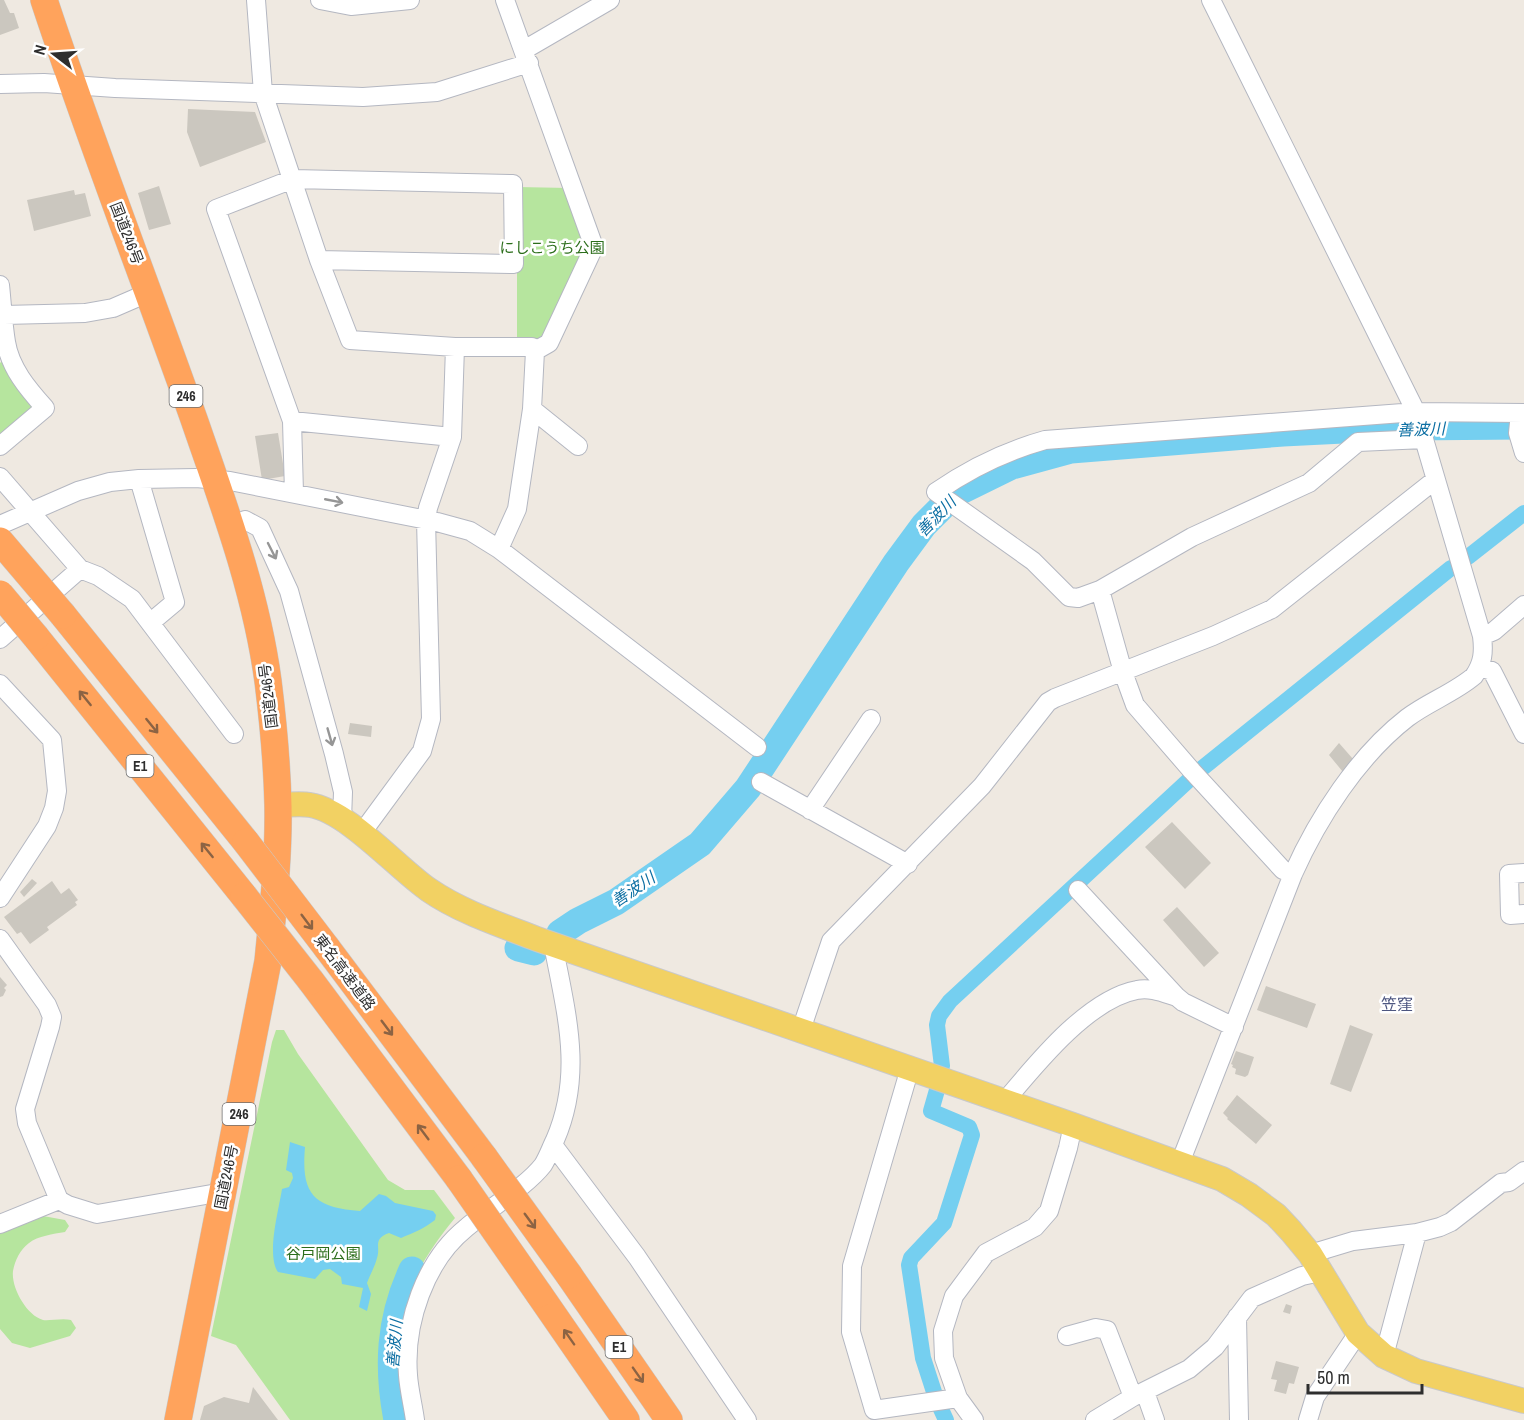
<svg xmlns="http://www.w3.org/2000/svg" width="1524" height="1420" font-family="'Archivo Narrow','Noto Sans JP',sans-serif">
	<rect width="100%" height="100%" fill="#efe9e1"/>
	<path fill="#b6e59e" d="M517,187L569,188L591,248L549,337L526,343L517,337Z
		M5,358L33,403L32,411L0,436V363Z
		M276,1030H284L298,1054L388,1180L405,1190H434L455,1218C416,1265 395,1308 396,1369C396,1386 400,1403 402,1420H290L236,1345L211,1336L272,1042Z
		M43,1216L65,1220L69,1226L65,1232C53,1234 38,1236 29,1243C20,1250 15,1260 13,1271C11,1287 26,1315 43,1320C49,1321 62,1318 71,1320L76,1328L70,1336L30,1348L12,1343L0,1329V1231Z"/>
	<path fill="#75cff0" d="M290,1142L305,1147C301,1194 313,1207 360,1211L379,1194L386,1196L395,1203L433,1211L436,1215L435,1220C425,1228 413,1233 401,1238L389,1233C372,1239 381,1247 377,1258C375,1266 370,1275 367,1283L371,1294L367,1311L359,1307L363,1288L342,1284L341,1277L330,1269L323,1270L315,1279L278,1272C266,1255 279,1209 282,1189L289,1187L293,1178L292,1173L286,1170Z"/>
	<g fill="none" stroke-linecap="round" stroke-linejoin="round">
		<path stroke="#75cff0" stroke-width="16" d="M1468,557L1524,513
			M1200,770L1451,568
			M942,1066L937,1025L939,1016L950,1001L1190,779
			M935,1395L923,1358L909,1265L911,1258L944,1223L972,1135L969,1127L931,1111L937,1090
			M940,1407L946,1420"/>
		<path stroke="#75cff0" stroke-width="27" d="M560,933L578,921L616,902L700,844L748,788L896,563L924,525L955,494L1012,466L1071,450L1283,433L1404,427L1524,426
			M518,948L534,952
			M397,1420C387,1367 389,1320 412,1270"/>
	</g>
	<path fill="#cbc7bf" d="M0,0H4L10,13H14L19,28L0,35Z
		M188,109L255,112L266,142L200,167L187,132Z
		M159,186L171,224L149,230L138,193Z
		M74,190L75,195L85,193L91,216L34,231L27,200Z
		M278,433L285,476L262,480L255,436Z
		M350,723L372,726L371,737L348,734Z
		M1339,743L1353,759L1343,772L1329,755Z
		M1172,822L1211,863L1185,889L1145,847Z
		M32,879L37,883L24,897L20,892Z
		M52,881L61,894L69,888L78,900L75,902L77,905L47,927L49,930L30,944L21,932L17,934L4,917Z
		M1177,907L1219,953L1204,967L1163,920Z
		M0,977L7,985L4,988L6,990L3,996L0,997Z
		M1266,986L1316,1004L1307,1028L1257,1010Z
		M1350,1025L1373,1034L1351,1092L1330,1084Z
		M1236,1051L1254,1057L1248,1075L1245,1077L1235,1074L1236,1069L1232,1067L1233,1065L1231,1064Z
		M1237,1095L1272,1125L1256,1144L1227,1119L1228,1118L1223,1113Z
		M1286,1304L1292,1306L1290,1314L1283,1312Z
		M1276,1361L1299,1367L1294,1384L1289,1383L1286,1394L1274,1391L1277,1380L1271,1379Z
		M253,1387L278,1420H200L204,1406L224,1397L249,1403Z"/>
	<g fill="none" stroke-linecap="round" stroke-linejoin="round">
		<g stroke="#b4b7c1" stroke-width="20">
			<path id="minor" d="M256,0L263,93L319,260L350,340L455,347H532L535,351
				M320,0L351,6L410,0
				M505,0L594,247L549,343L535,351
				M524,50L610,0
				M0,84L44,83L115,88L363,97L437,92L529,63
				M0,285C2,304 3,324 6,342C10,368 28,389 45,408L0,446
				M4,315L85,313L113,308L150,292
				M532,409L578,446
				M1520,413L1518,433L1524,453
				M292,421L452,437
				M1424,439L1358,442L1309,483L1192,537L1100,590L1078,598L1069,597L1033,561L936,492C969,469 1006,451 1045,440L1416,412L1524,413
				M0,477L80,569L98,576L132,599L234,734
				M139,479L175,602L150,623
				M294,493L292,421L216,209L293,179L513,184L514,264L319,260
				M0,525L78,491L110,482L139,479L196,478L230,481L437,522L470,531L499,549L757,747
				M230,526L245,520L260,528L289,591L334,754L343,792L342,820
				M499,549L517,509L532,409L535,351
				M1100,590L1123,672L1135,705L1192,771L1283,870L1293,874
				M1482,636L1494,631L1524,605
				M0,639L80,569
				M1480,667L1492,671L1524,734
				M0,684L52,740L57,791L54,808L47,826L0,898
				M761,782L908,864
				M810,810L871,719
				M361,834L422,751L431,719L426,520L428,508L452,437L455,347
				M1524,873L1509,874L1510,915L1524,914
				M1078,890L1177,997L1183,1002L1234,1027
				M0,939L47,1005L52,1017L50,1027L25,1109L27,1123L59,1200L68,1205L97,1214L223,1192
				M801,1030L831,941L982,786L1048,702L1055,698L1213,636L1272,609L1435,480
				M910,1068L852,1266L851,1332L874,1410L958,1398
				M1005,1101C1036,1064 1088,999 1137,990C1150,987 1164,993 1177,997
				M553,1145L637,1257L747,1420
				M1180,1163L1293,874C1318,818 1358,756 1407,718C1428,702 1454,693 1474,676C1483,663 1484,652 1482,636L1416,412L1211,0
				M0,1224L59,1200
				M1310,1254L1353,1241L1417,1233L1440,1227L1451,1222L1501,1183L1509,1182L1524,1171
				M1237,1317L1239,1420
				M1067,1336L1096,1328L1107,1330L1133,1397
				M1384,1356L1417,1233
				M1145,1392L1155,1420
				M415,1420C413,1405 409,1390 408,1375C404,1323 425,1261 466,1228C488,1209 526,1187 543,1165C548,1157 551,1148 555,1140C584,1073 566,1013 553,944
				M974,1420L958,1398L944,1358L943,1331L954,1296L986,1253L1035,1227L1049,1211L1068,1148L1073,1125
				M1095,1420L1133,1397L1189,1369L1215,1347L1252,1298L1302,1276L1321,1272
				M1308,1420L1315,1397L1358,1333"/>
		</g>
		<g stroke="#c9c9c9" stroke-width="26">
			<path id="major" d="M278,805C288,805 300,803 310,805C348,811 397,868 429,890C461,912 501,925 537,939L1073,1125L1222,1179L1249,1195L1276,1215L1291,1231L1310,1254L1358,1333L1384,1356L1416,1371L1524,1401"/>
		</g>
		<g stroke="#c9c9c9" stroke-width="28">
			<path id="highway" d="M44,0C91,143 146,283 196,425C225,509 256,592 268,681C273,721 277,764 278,805C279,857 273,909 268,961L178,1420
				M63,615L246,842
				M36,637L244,896
				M327,948L484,1157
				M311,981L459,1179
				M569,1275L669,1420
				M539,1294L626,1420"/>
		</g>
		<use href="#minor" stroke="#fff" stroke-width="18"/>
		<use href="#major" stroke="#f2d163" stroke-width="24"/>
		<use href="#highway" stroke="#ffa35c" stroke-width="27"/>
		<g stroke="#c9c9c9" stroke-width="28" stroke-linecap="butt">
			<path id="highway-bridge" d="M0,541L63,615
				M0,594L36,637
				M246,842L327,948
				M244,896L311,981
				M484,1157L569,1275
				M459,1179L539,1294"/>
		</g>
		<use href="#highway-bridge" stroke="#ffa35c" stroke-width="27"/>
	</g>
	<defs><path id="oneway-shaft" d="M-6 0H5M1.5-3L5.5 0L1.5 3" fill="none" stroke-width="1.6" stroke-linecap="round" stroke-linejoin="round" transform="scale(1.5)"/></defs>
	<g stroke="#969696">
		<use href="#oneway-shaft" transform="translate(334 501) rotate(11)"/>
		<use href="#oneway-shaft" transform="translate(272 551) rotate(63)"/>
		<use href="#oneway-shaft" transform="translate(330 737) rotate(74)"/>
	</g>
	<g stroke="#8c6343">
		<use href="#oneway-shaft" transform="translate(85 698) rotate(-129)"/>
		<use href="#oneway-shaft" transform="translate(152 726) rotate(51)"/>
		<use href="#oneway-shaft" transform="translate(207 850) rotate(-129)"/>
		<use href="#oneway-shaft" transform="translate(307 922) rotate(53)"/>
		<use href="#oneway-shaft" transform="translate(387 1028) rotate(53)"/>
		<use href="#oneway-shaft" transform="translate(423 1132) rotate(-127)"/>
		<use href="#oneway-shaft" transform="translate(530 1221) rotate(54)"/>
		<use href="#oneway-shaft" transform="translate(569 1337) rotate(-125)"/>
		<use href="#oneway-shaft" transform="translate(638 1375) rotate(55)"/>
	</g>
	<g text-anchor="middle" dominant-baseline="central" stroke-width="5" stroke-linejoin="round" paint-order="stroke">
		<g fill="#fff" stroke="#6d6d6d" stroke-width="1.5">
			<rect x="169.5" y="385" width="33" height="22" rx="4.5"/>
			<rect x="126.5" y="755" width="27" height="22" rx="4.5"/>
			<rect x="222.5" y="1103" width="33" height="22" rx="4.5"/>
			<rect x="605.5" y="1336" width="27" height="22" rx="4.5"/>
		</g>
		<g font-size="14" font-weight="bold" fill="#2e2e2e">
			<text x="186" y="396">246</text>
			<text x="140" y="766">E1</text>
			<text x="239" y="1114">246</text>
			<text x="619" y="1347">E1</text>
		</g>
		<g font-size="15" fill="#2e2e2e" stroke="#fff">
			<text transform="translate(127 233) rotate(69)">国道246号</text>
			<text transform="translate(268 696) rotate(-97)">国道246号</text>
			<text transform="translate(345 972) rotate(53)">東名高速道路</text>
			<text transform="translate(226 1177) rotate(-79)">国道246号</text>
		</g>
		<g font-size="15" fill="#2c6e1b" stroke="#fff">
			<text x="552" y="247">にしこうち公園</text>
			<text x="323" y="1253">谷戸岡公園</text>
		</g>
		<g font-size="16" font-style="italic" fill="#0d6fa3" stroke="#fff">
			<text transform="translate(1421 429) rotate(-2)">善波川</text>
			<text transform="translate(936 516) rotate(-46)">善波川</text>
			<text transform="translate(633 889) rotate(-34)">善波川</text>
			<text transform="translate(394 1344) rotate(-85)">善波川</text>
		</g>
		<g font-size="16" fill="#4d5680" stroke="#fff">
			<text x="1397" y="1004">笠窪</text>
		</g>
	</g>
	<g transform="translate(54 54) rotate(287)" stroke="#ffffff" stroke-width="4.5" paint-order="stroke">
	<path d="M0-4.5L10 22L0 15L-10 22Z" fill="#2e2e2e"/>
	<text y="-9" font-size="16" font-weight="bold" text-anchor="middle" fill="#2e2e2e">N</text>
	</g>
	<path d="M1308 1384v9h114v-9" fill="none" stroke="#2e2e2e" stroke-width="3"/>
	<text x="1317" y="1384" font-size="18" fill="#2e2e2e" stroke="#ffffff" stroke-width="4.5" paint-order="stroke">50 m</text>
</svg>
